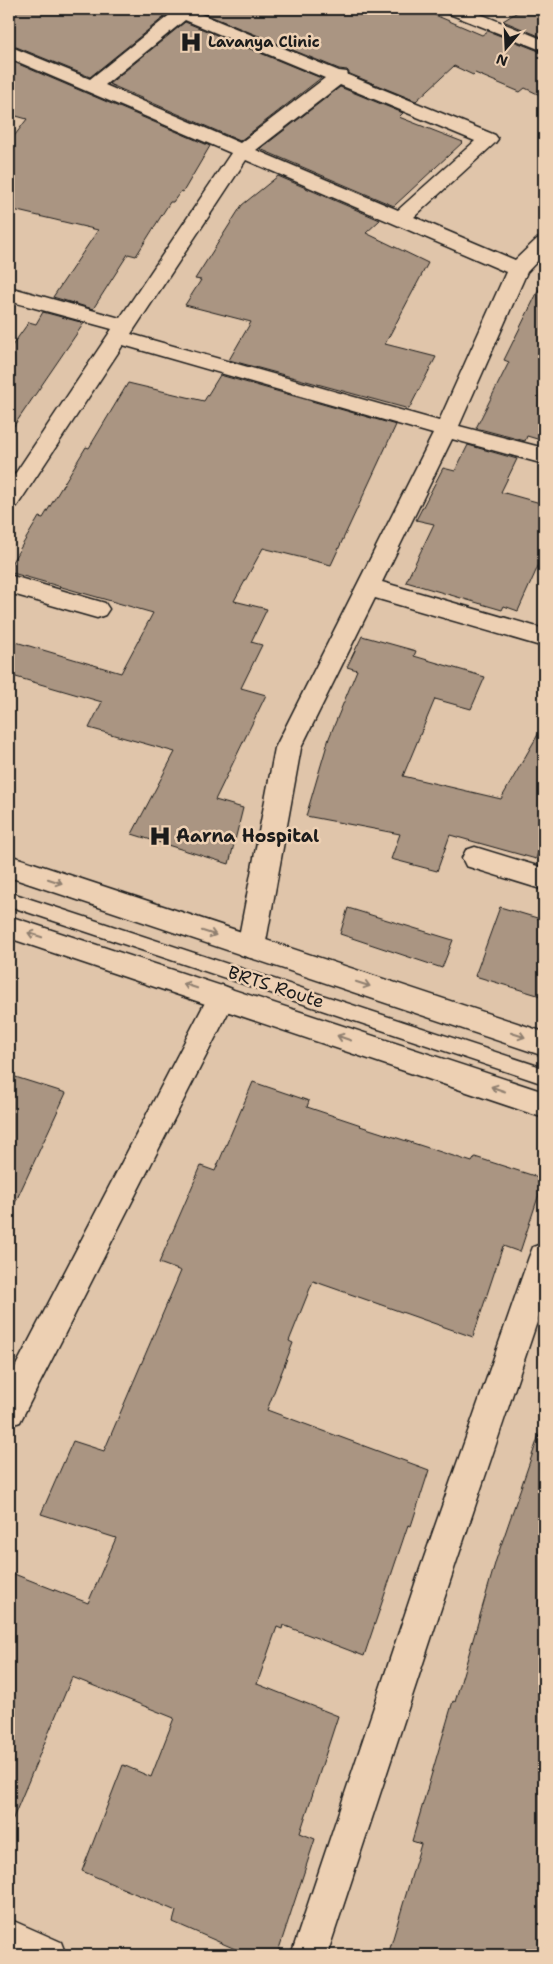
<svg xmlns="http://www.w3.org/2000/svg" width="553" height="1964" font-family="'Shantell Sans',sans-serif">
	<rect width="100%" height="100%" fill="#e0c5aa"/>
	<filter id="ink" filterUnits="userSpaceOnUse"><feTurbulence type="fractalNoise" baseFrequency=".02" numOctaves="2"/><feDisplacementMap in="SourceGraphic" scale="10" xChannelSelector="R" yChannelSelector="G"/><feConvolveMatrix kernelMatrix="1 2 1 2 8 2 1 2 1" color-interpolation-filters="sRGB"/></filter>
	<g filter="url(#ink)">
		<path fill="#aa9582" stroke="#1c1c1c" d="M9,9H174L90,77L9,44Z
			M193,9H421L482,35L488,31L544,53V97L525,88L520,92L475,73L473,75L454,66L416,101L350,74L347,70L339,69Z
			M522,9H544V38L503,21Z
			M185,22L321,78L240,141L109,84Z
			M9,60L210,146L183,192L181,191L173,202H170L136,256L128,254L93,309L53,297L98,230L9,209V143L27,119L9,114Z
			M340,87L403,113L399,117L463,142L394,206L260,149Z
			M278,176L380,220L366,233L428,263L385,344L436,357L409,409L229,360L251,322L185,305L201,280L195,279L242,205Z
			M544,279V441L527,436L525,441L476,428L509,362L504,360Z
			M43,312L84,323L9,433V350L29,322L36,324Z
			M220,375L396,425L331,565L263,548L234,601L267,609L251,642L262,645L241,688L266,695L215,800L243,808L229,864L132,834L175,752L89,728L102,702L9,675V640L121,673L153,613L9,572V567L39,517L43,518L86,447L89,448L128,383L204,401Z
			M468,445L517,459L501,492L544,504V553L518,611L504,606L502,610L406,582L434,524L416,520L443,468L455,471Z
			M362,636L416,651L414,656L485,677L471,709L435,699L403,776L501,799L544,724V854L538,852L536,859L450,835L437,871L391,859L400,834L306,816L329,738L357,670L347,667Z
			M500,907L544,920V997L475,976Z
			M348,908L453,940L442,968L340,934Z
			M9,1075L66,1093L9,1216Z
			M253,1082L309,1101L307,1107L361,1125L360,1126L472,1162L475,1157L544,1179L520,1252L503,1246L473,1337L313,1281L289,1341L293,1343L267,1410L429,1470L411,1526L408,1525L364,1656L283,1625L282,1629L277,1627L257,1684L338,1716L300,1833L315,1839L277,1955H249L173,1922L176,1911L82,1871L123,1765L151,1777L174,1718L72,1677L9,1828V1572L88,1603L116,1538L41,1514L73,1441L104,1451L181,1271L159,1263L201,1166L215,1171Z
			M539,1435L544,1436V1955H388L421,1844L412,1841L453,1701L455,1702L496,1560Z"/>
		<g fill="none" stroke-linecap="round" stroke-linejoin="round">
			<g stroke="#1c1c1c" stroke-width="3">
				<path id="service" d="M9,892L544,1068V1084L9,906Z"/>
			</g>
			<g stroke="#1c1c1c" stroke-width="3">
				<path id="minor" d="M177,9H189L339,71L347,72L348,75L495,135L498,139L495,143L414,217L515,260L537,239L544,237V254L527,272L459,426L544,448V464L452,439L382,582L544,629V647L375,598L301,748L265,947L261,955L251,958L241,955L237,947L275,748L433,434L123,345L17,506L9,508V483L112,329L9,301V287L120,318L231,153L9,58V46L90,79ZM185,20L325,78L240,143L105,85ZM340,85L475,141L398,210L256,150ZM246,160L506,272L439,421L131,334Z
					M444,9H468L544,40V51L447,13Z
					M9,575L105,603L109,609L105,615L97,618L9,593Z
					M475,847L544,868V890L466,866L462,858L466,850Z
					M222,985L232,989L236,997L20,1422L9,1426V1379L212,989Z
					M544,1243V1301L454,1569L327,1955H291L420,1569L529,1257L533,1247Z
					M9,1919L61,1942L66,1955H9Z"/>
			</g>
			<g stroke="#1c1c1c" stroke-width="3">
				<path id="secondary" d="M9,855L544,1032V1056L9,877Z
					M9,916L544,1092V1118L9,938Z"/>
			</g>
			<use href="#service" fill="#edd0b3" fill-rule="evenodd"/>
			<use href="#minor" fill="#edd0b3" fill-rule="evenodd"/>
			<use href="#secondary" fill="#edd0b3" fill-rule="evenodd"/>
		</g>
		<defs><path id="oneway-shaft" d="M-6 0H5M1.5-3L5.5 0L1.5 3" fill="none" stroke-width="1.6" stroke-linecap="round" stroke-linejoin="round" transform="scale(1.25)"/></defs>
		<g stroke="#8f7f6f">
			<use href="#oneway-shaft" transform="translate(55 881) rotate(18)"/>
			<use href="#oneway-shaft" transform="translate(209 933) rotate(18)"/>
			<use href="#oneway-shaft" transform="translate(35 935) rotate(-162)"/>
			<use href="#oneway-shaft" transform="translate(363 984) rotate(18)"/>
			<use href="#oneway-shaft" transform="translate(190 986) rotate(-162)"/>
			<use href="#oneway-shaft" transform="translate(518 1035) rotate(18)"/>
			<use href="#oneway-shaft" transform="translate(344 1038) rotate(-161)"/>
			<use href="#oneway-shaft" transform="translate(498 1089) rotate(-161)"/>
		</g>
	</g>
	<defs>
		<g id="hospital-bare" transform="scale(1.725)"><path d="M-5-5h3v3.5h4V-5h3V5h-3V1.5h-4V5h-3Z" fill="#1c1c1c" stroke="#edd0b3" stroke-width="2.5" paint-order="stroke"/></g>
	</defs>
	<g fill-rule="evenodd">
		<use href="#hospital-bare" x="191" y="42"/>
		<use href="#hospital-bare" x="160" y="836"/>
	</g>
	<g text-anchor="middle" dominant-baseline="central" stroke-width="5" stroke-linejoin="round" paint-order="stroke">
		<g font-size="15" font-weight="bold" fill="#1c1c1c" stroke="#edd0b3" text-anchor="start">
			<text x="208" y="42">Lavanya Clinic</text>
		</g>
		<g font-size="18" font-weight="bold" fill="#1c1c1c" stroke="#edd0b3" text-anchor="start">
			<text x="176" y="836">Aarna Hospital</text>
		</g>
		<g font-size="18" fill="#1c1c1c" stroke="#edd0b3">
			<text transform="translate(276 987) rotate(18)">BRTS Route</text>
		</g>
	</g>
	<rect width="553" height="1964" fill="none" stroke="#edd0b3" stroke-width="30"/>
	<rect x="15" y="15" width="523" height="1934" fill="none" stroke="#1c1c1c" stroke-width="2" filter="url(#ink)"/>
	<g transform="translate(506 48) rotate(199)" stroke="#edd0b3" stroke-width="4" paint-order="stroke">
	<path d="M0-4L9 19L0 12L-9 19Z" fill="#1c1c1c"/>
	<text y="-8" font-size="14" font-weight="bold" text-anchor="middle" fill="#1c1c1c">N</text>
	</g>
</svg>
